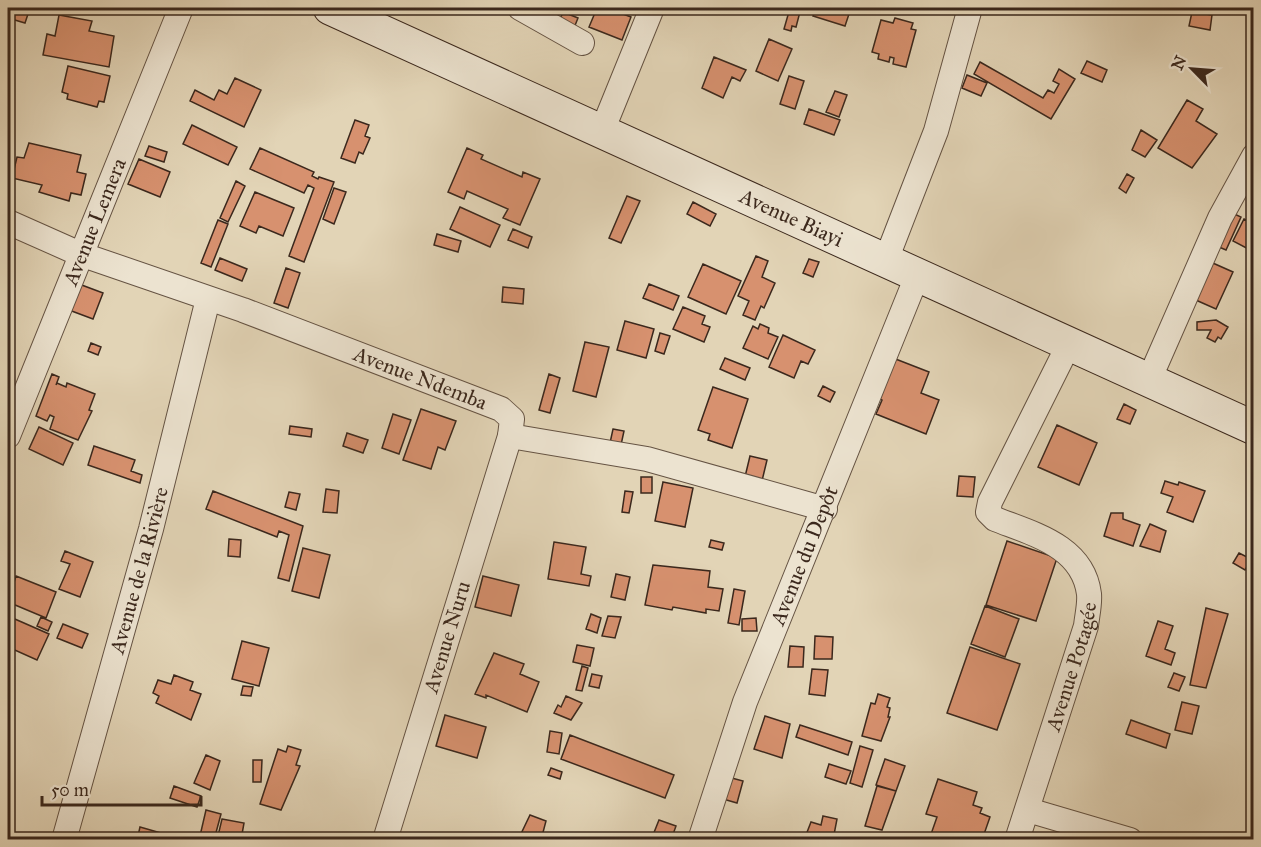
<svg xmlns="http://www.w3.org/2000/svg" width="1261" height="847" font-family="'IM FELL Great Primer',serif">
	<rect width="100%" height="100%" fill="#e2d4b6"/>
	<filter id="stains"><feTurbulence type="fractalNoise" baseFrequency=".00333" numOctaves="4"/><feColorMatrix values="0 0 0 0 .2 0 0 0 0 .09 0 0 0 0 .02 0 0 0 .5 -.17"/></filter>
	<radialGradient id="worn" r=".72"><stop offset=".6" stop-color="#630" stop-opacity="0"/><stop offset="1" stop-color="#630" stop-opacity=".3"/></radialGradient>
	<path fill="#d7916f" stroke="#3b281d" stroke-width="1.5" d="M12,8H30L25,23L8,18Z
		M597,8H607L631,17L622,40L589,27Z
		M790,8H801L796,27L792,26L791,31L784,29Z
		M816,8H851L845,26L813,16Z
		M563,12L578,18L574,28L559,22Z
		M1192,12L1212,15L1210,30L1189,26Z
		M59,15L92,21L89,31L114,36L109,67L43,55L47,34L55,36Z
		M895,18L913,23L911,29L916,30L906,67L893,64L894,58L890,57L889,62L878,59L879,54L872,52L881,20L893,23Z
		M769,39L792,49L778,81L756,71Z
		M714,57L746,70L740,81L732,77L723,98L702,88Z
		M1087,61L1107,70L1102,82L1081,73Z
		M980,62L1043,98L1048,90L1054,93L1059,84L1053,81L1059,69L1075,79L1051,119L974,74Z
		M68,66L110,76L104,102L99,101L97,107L67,99L68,94L62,92Z
		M967,75L987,83L981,96L962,88Z
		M789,76L804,81L795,109L780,104Z
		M235,78L261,90L244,127L190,101L195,90L214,100L219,90L227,94Z
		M835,91L847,95L839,117L826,112Z
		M1187,100L1203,109L1196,121L1217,134L1192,168L1158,148Z
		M809,109L840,120L834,135L804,124Z
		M355,120L369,125L365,136L370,138L363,154L359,152L355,163L341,158Z
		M192,125L237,147L228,165L183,144Z
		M1141,130L1157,140L1145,157L1132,150Z
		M29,143L81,155L77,172L86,174L81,195L71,193L69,201L39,192L42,185L12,178L17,157L24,158Z
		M149,146L167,152L164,162L145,156Z
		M260,148L314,172L312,176L318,179L319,177L334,182L304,262L289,256L314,188L308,185L304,193L250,169Z
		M467,148L483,155L481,159L522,177L523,172L540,179L520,225L503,218L508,209L467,191L464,199L448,192Z
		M139,159L170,172L160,197L128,184Z
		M1127,174L1134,178L1126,193L1119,188Z
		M236,181L245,186L228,222L220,218Z
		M334,188L346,192L334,224L323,219Z
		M255,192L294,208L283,236L259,226L256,233L240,226Z
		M627,196L640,201L621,243L609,238Z
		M693,202L716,214L710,226L687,214Z
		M460,207L500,225L490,247L450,229Z
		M1228,211L1241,217L1226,250L1212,244Z
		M1244,219L1254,224V252L1233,241Z
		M218,220L228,224L211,267L201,263Z
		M513,229L532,237L528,248L508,240Z
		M437,234L461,241L458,252L434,245Z
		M756,256L768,261L762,277L775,283L764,308L761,306L755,320L743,315L749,301L738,296Z
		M220,258L247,269L242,281L215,270Z
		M809,259L819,262L813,277L803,273Z
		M1206,260L1233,272L1216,309L1189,297Z
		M703,264L741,281L726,314L688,297Z
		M286,268L300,273L288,308L274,303Z
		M71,281L103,293L93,319L61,307Z
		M649,284L679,296L673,310L643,298Z
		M503,287L524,289L523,304L502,302Z
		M683,307L705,316L702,324L710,327L704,342L673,329Z
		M1216,320L1228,327L1221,339L1218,337L1215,342L1207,338L1211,330H1197V322Z
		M625,321L654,329L646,358L617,350Z
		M760,324L769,328L768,333L778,337L768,359L743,348L753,326L758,329Z
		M660,333L670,336L664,354L655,351Z
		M783,335L815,350L808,364L801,361L794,378L769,367Z
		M585,342L609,347L596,397L573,391Z
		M91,343L101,347L98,355L88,351Z
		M725,358L750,368L745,380L720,369Z
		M893,358L929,372L921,393L939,400L926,434L876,414L882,400L878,398Z
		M52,374L59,377L56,385L57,383L66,387L67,383L95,394L89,410L92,411L78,440L50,429L54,417L50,415L47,421L36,416Z
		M549,374L560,378L550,413L539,410Z
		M823,386L835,392L830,402L818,396Z
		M713,387L748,399L732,448L708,440L710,434L698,430Z
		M1124,404L1136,410L1130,424L1117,419Z
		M421,409L456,421L445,450L438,447L431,469L403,460Z
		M393,414L411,420L399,454L382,448Z
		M1057,425L1097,443L1079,485L1038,467Z
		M290,426L312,429L311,437L289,434Z
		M39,427L73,443L63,465L29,449Z
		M613,429L624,431L621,445L610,443Z
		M347,433L368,440L363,453L343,446Z
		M94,446L135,460L131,471L142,475L140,483L88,465Z
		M750,456L767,460L761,485L744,481Z
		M959,476L975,477L973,497L957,496Z
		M641,477H652V493H641Z
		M1165,481L1178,485L1179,482L1205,491L1193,522L1167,512L1173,497L1161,493Z
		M663,482L693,488L685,527L655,521Z
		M326,489L339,491L337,513L323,512Z
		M213,491L303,526L289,581L278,578L289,535L279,531L277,537L206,509Z
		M625,491L633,492L629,513L622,512Z
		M289,492L300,494L296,510L285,507Z
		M1111,513H1123V519L1140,525L1133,546L1104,536Z
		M1150,524L1166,531L1160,552L1140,546Z
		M229,539L241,540L240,557L228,556Z
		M711,540L724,543L722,550L709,547Z
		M1007,541L1057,558L1036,621L986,605Z
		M554,542L586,547L581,574L591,576L589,586L548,579Z
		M303,548L330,555L319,598L292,591Z
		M65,551L93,562L80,597L59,589L70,564L61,561Z
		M1239,553L1251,559L1245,570L1233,563Z
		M653,565L710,571L708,587L723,589L719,611L706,609V613L673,607L672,610L645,605Z
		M616,574L630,577L625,600L611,597Z
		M16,576L56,592L46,618L8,602Z
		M483,576L519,585L511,616L475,607Z
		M734,589L745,591L739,625L728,623Z
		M985,606L1019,619L1005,657L971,644Z
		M1206,608L1228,614L1206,688L1190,685Z
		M591,614L601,618L597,633L586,629Z
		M8,616L49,634L37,660L8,647Z
		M608,616L621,617L615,638L602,636Z
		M41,617L52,622L48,631L37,626Z
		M756,618L757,631H742V619Z
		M1158,621L1173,626L1165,649L1175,653L1171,665L1146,656Z
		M63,624L88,634L82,648L57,638Z
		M815,636L833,637L832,659H814Z
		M242,641L269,648L259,686L232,679Z
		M577,645L594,648L590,666L573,662Z
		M790,646L804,647L803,667H788Z
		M970,647L1020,664L997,730L947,713Z
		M494,653L524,664L520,674L539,682L527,712L486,695V698L475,694Z
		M582,666L588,668L582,691L576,690Z
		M812,669L828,670L825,696L809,694Z
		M1174,673L1185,677L1179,691L1168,687Z
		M592,674L602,676L599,688L589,686Z
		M174,675L193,682L190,690L201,694L191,720L156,703L159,696L153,693L158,680L171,684Z
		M243,686L253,687L251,696L241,695Z
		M878,694L890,698L887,707L890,708L888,717H890L881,741L862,736L871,703L875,704Z
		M566,696L582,703L571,720L554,713L558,705L561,707Z
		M1182,702L1199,706L1192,734L1175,730Z
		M445,715L486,727L477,758L436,746Z
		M765,716L790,724L782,758L754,749Z
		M1131,720L1170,734L1166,748L1126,734Z
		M800,725L852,742L848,755L796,737Z
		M550,731L562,733L559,754L547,752Z
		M570,735L674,775L665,798L561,759Z
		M288,746L301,750L296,765L300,766L281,810L260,804L278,749L286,752Z
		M860,746L873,750L862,787L850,783Z
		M206,755L220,761L210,790L194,783Z
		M885,759L905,766L896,791L876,785Z
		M253,760H262L261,782H253Z
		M829,764L851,771L846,784L825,777Z
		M551,768L562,772L560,779L548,775Z
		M728,777L743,781L737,803L723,799Z
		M938,779L977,792L973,805L982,808L980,813L990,817L982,840H938L930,837L937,817L926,814Z
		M174,786L201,796L197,807L170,798Z
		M877,786L896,791L882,830L865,826Z
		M206,810L221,814L214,840H199Z
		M530,815L546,821L541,840H518Z
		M823,816L837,819L833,840H804L811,822L821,825Z
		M222,819L244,823L241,840H217Z
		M659,820L676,826L671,840H651Z
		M140,827L168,835L167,840H137Z"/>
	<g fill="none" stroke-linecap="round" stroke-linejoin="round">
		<g stroke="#655343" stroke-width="26">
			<g id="street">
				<path d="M520,8L582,43"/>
				<path d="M602,131L652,8"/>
				<path id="s1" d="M8,222L80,254L243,310L501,409L512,419L510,436L385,840"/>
				<path d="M886,260L936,131L970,8"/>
				<path d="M1149,380L1220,218L1254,156"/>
				<path id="s2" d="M8,436L181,8"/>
				<path d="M510,436L647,459L825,509"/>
				<path d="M1028,810L1130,840"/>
				<path id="s3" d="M64,840L151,529L208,299"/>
				<path id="s4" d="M700,840L745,702L917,276"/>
				<path id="s5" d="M1017,840L1086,626C1087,616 1090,604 1089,594C1083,546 1033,534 995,519L988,512L990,502L1069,344"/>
			</g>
		</g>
		<g stroke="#3b281d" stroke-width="35">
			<g id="secondary">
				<path id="s6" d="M330,8L1254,428"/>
			</g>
		</g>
		<use href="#street" stroke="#ece3d0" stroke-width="24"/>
		<use href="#secondary" stroke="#ece3d0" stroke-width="33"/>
	</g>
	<g text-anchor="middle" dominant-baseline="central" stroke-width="6" stroke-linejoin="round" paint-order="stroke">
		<g font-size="21" fill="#3b281d" stroke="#ece3d0">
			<text stroke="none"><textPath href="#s6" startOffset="507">Avenue Biayi</textPath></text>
			<text stroke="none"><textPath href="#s2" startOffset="231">Avenue Lemera</textPath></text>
			<text stroke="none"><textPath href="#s1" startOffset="441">Avenue Ndemba</textPath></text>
			<text stroke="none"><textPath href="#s4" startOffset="303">Avenue du Depôt</textPath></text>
			<text stroke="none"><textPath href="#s3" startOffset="280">Avenue de la Rivière</textPath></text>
			<text transform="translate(447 637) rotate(-73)">Avenue Nuru</text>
			<text stroke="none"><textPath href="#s5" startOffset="182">Avenue Potagée</textPath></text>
		</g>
	</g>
	<rect width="1261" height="847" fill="none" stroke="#e2d4b6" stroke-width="30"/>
	<rect x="9" y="9" width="1243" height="829" fill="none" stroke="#3b281d" stroke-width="3"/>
	<rect x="15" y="15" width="1231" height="817" fill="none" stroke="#3b281d" stroke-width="1.5"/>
	<g transform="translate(1192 69) rotate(295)" stroke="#ece3d0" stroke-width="4.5" paint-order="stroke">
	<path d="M0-4.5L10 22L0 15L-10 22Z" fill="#3b281d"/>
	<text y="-9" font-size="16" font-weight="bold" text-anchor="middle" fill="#3b281d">N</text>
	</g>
	<path d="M42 796v9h159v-9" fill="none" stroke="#3b281d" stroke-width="3"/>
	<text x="51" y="796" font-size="18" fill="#3b281d" stroke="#ece3d0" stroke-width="4.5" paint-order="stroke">50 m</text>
	<rect width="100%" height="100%" filter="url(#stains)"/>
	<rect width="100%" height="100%" fill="url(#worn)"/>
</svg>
